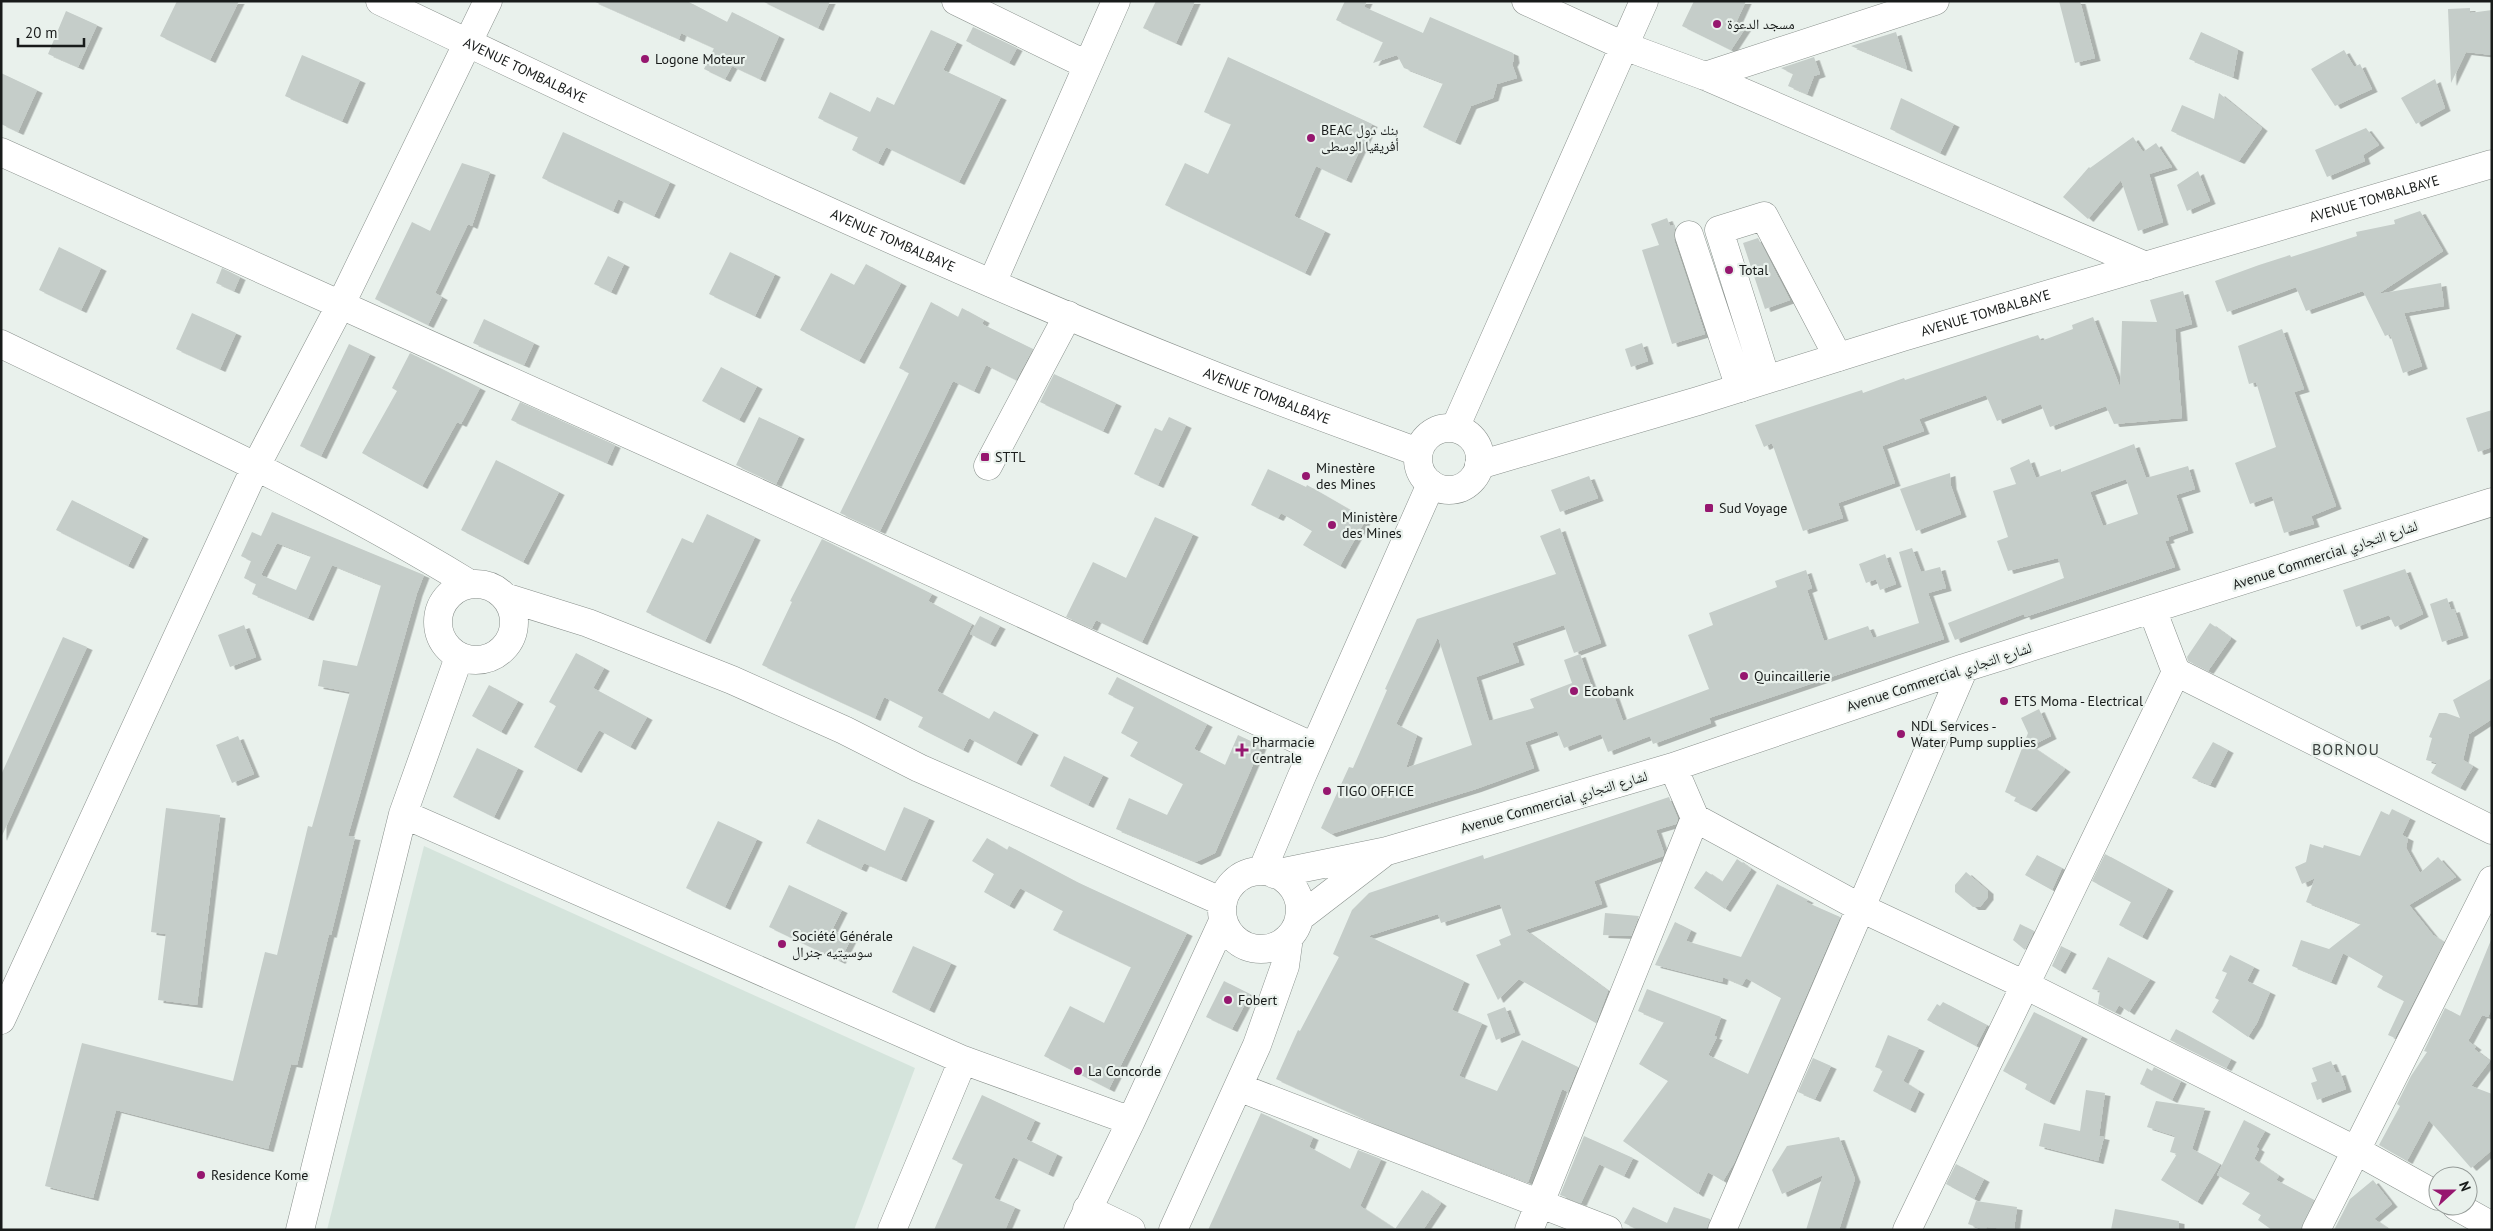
<svg xmlns="http://www.w3.org/2000/svg" width="2493" height="1231" font-family="'PT Sans','Noto Naskh Arabic',sans-serif">
	<defs>
		<filter id="shadow"><feDropShadow dx="5.5" dy="3" stdDeviation="0" flood-color="#0004"/></filter>
	</defs>
	<rect width="100%" height="100%" fill="#e9f1ec"/>
	<path fill="#d5e4dc" d="M424,846L915,1068L854,1230H327Z"/>
	<path fill="#c5cdc9" fill-rule="evenodd" filter="url(#shadow)" d="M177,1H239L210,60L160,36Z
		M593,1H687L727,22L732,12L779,36L760,79L732,66L725,79L704,69L714,48L681,33L679,39Z
		M762,1H830L818,28Z
		M1156,1H1195L1176,43L1143,28Z
		M1345,1H1367L1364,7L1423,33L1430,17L1513,53L1514,60L1512,64L1517,78L1497,84L1493,98L1471,106L1455,142L1423,127L1443,83L1404,68L1397,55L1373,63L1383,42L1336,20Z
		M1694,1H1746L1734,27L1748,24L1731,50L1682,26Z
		M2059,1H2080L2095,58L2075,63Z
		M2470,8V13L2492,10V55L2466,52L2451,83L2448,9Z
		M66,11L97,25L78,67L48,54Z
		M973,27L1017,48L1009,63L966,41Z
		M931,30L957,42L943,70L1001,97L959,182L886,147L878,163L852,150L858,137L818,118L830,92L870,112L877,97L894,105Z
		M1896,32L1907,69L1851,46Z
		M2201,32L2238,49L2233,77L2189,59Z
		M2344,50L2354,67L2360,64L2372,89L2335,106L2311,69Z
		M302,55L360,80L342,121L285,96Z
		M1228,57L1372,124L1346,180L1316,166L1294,216L1325,231L1305,273L1165,205L1185,163L1208,174L1231,124L1204,112Z
		M1814,57L1820,74L1814,76L1807,94L1788,86L1793,74L1781,68Z
		M1,73L37,90L18,132L1,124Z
		M2435,79L2445,108L2416,124L2401,98Z
		M2219,93L2262,128L2239,161L2171,131L2182,105L2214,119Z
		M1901,98L1954,124L1940,153L1890,129Z
		M2366,128L2379,145L2363,155L2365,161L2327,177L2315,150Z
		M563,132L670,182L654,216L618,199L613,211L542,178Z
		M2133,137L2143,152L2156,143L2172,167L2149,174L2163,222L2138,231L2121,180L2088,219L2063,197L2089,167L2090,168Z
		M462,163L490,172L472,226L468,224L435,293L442,297L428,325L375,299L412,222L430,231Z
		M2198,171L2210,201L2187,211L2177,185Z
		M2420,211L2443,251L2378,294L2441,283L2444,306L2404,313L2422,366L2403,373L2390,334L2385,336L2363,291L2306,311L2296,287L2227,312L2215,281L2259,265L2290,255L2291,257L2357,236L2356,232L2395,224L2394,220Z
		M1667,218L1670,226L1675,225L1674,240L1705,334L1672,344L1642,250L1659,245L1651,224Z
		M1758,238L1790,300L1765,309L1743,243Z
		M59,247L101,268L81,310L39,290Z
		M730,252L775,274L755,316L709,294Z
		M608,256L624,264L611,292L594,284Z
		M866,264L901,283L859,361L800,330L831,273L854,285Z
		M222,268L240,277L234,291L216,283Z
		M2183,291L2192,324L2175,329L2182,418L2114,424L2106,406L2050,427L2041,404L1997,421L1986,395L1919,419L1924,431L1882,446L1895,483L1838,503L1843,518L1803,531L1772,443L1764,447L1755,425L1862,390L1863,393L1904,378L1905,380L2038,335L2041,341L2073,329L2072,325L2093,317L2120,387L2122,321L2157,322L2150,300Z
		M931,302L958,317L962,308L984,320L982,324L1033,349L1016,380L986,365L974,391L953,381L880,531L840,513L909,373L899,368Z
		M192,313L236,333L220,369L176,349Z
		M484,319L534,343L524,365L473,343Z
		M2282,329L2304,389L2294,392L2336,506L2311,516L2314,524L2284,533L2272,496L2250,504L2235,463L2276,447L2256,382L2249,384L2238,346Z
		M1642,343L1648,361L1631,367L1625,349Z
		M349,344L370,354L321,456L300,446Z
		M410,353L480,388L461,424L457,422L422,486L362,453L397,391L392,388Z
		M721,367L757,386L739,420L702,401Z
		M1054,374L1116,403L1103,431L1040,402Z
		M520,402L615,445L607,463L511,420Z
		M2492,410V447L2478,452L2466,418Z
		M759,417L799,436L776,484L736,465Z
		M1169,417L1186,425L1158,485L1134,474L1155,428L1162,431Z
		M2134,444L2146,478L2188,466L2195,489L2176,495L2188,530L2168,537L2169,540L2165,541L2175,567L2025,617L2024,614L1955,640L1948,623L2064,578L2058,558L2008,571L1997,541L2008,537L1993,491L2016,484L2010,468L2029,459L2036,478L2061,469V472ZM2126,479L2138,514L2103,526L2090,492Z
		M496,460L559,492L523,562L461,530Z
		M1268,469L1306,487L1307,485L1366,519L1340,566L1303,545L1312,531L1281,513L1278,518L1251,505Z
		M1950,473L1951,486L1961,514L1916,531L1900,489Z
		M1589,476L1598,498L1560,512L1551,490Z
		M72,500L143,536L128,566L56,530Z
		M272,512L424,575L417,593L348,836L355,837L331,935L329,934L297,1065L291,1064L268,1149L116,1110L93,1198L45,1186L82,1043L233,1081L265,952L277,955L308,826L312,827L350,692L318,686L323,660L357,666L381,585L332,565L308,618L252,594L256,584L244,578L251,561L241,556L252,532L261,536ZM277,543L311,556L296,590L261,575Z
		M707,514L755,537L705,641L646,612L682,538L693,543Z
		M1155,517L1193,534L1142,642L1096,620L1092,628L1066,617L1093,562L1126,578Z
		M1560,528L1601,643L1574,653L1564,625L1512,643L1519,662L1476,677L1489,721L1534,708L1530,699L1572,683L1564,660L1580,654L1596,699L1613,693L1623,721L1709,689L1688,635L1713,625L1709,613L1777,587L1775,581L1806,570L1812,588L1807,590L1824,641L1868,626L1873,638L1919,623L1899,552L1912,548L1921,572L1940,567L1946,588L1928,593L1944,639L1709,718L1711,723L1653,744L1650,736L1608,752L1601,734L1564,748L1557,731L1525,742L1534,768L1476,789L1331,834L1321,828L1349,767L1353,768L1387,690L1385,689L1417,619L1556,574L1540,536ZM1438,637L1472,745L1406,768L1417,735L1396,724Z
		M822,539L932,594L928,601L972,624L937,691L989,719L994,711L1033,732L1016,763L969,738L963,750L918,727L923,717L884,697L875,718L762,665L792,602L790,601Z
		M1885,554L1896,584L1880,590L1876,579L1866,583L1859,564Z
		M2405,569L2423,614L2395,627L2389,615L2356,627L2343,590Z
		M2447,598L2451,610L2454,609L2463,635L2442,642L2430,604Z
		M980,616L1000,626L990,644L970,634Z
		M2210,623L2231,638L2208,671L2188,661L2187,657Z
		M244,625L256,657L230,667L218,635Z
		M63,637L87,647L1,838V775Z
		M576,653L604,668L593,688L647,717L630,747L599,730L576,770L534,747L556,706L549,702Z
		M1117,677L1207,724L1194,749L1225,765L1238,735L1261,746L1215,853L1196,862L1116,829L1129,798L1167,815L1183,784L1130,756L1138,742L1121,733L1134,707L1108,694Z
		M2492,678V719L2469,734L2463,760L2473,766L2460,788L2431,773L2437,763L2426,760L2432,738L2429,737L2439,713H2446L2460,718L2453,700Z
		M489,685L518,701L501,732L472,716Z
		M2039,709L2051,736L2031,746L2065,769L2031,809L2014,801L2016,797L2005,792L2028,733L2021,718Z
		M238,736L254,774L232,783L216,745Z
		M2213,742L2228,750L2210,785L2192,778Z
		M477,748L518,768L494,817L453,797Z
		M1064,756L1103,775L1088,805L1050,786Z
		M1669,797L1678,819L1676,824L1656,830L1664,853L1663,856L1594,881L1602,904L1525,930L1608,991L1596,1023L1519,979L1498,1000L1476,955L1501,945L1499,940L1511,935L1500,904L1441,923L1438,914L1368,936L1464,981L1452,1010L1482,1023L1459,1076L1497,1091L1522,1040L1578,1067L1568,1092L1562,1089L1528,1182L1371,1122L1276,1079L1298,1030L1300,1031L1339,957L1333,954L1352,910L1369,893L1483,855L1484,859Z
		M904,807L929,818L901,879L864,863L861,869L806,843L818,819L885,851Z
		M166,808L220,815L197,1005L158,1000L166,934L151,932Z
		M2392,809L2410,818L2402,835L2408,838L2406,848L2420,873L2438,857L2456,877L2409,905L2433,935L2444,942L2395,1038L2388,1035L2404,1001L2377,987L2383,976L2343,953L2331,982L2292,966L2301,940L2329,949L2361,924L2306,902L2315,878L2302,884L2295,867L2306,862L2310,844L2323,848L2324,845L2360,856L2381,811L2389,815Z
		M718,821L757,839L725,907L686,888Z
		M987,838L1007,850L1009,846L1077,882L1187,933L1109,1089L1044,1056L1070,1006L1104,1023L1131,967L1053,930L1063,911L1020,888L1009,906L984,892L994,874L972,861Z
		M2105,854L2168,888L2142,937L2119,925L2131,902L2092,881Z
		M2037,855L2062,868L2052,890L2025,875Z
		M1737,859L1751,869L1725,909L1694,888L1706,871L1722,882Z
		M1966,872L1988,891V897L1980,907H1973L1955,892V885Z
		M1777,884L1808,900L1806,902L1840,917L1734,1163L1723,1181L1708,1172L1698,1194L1623,1141L1668,1081L1639,1064L1664,1022L1638,1011L1647,989L1721,1017L1714,1036L1717,1037L1708,1055L1748,1074L1781,998L1746,978L1742,985L1723,977L1722,982L1655,965L1675,922L1691,930L1686,941L1741,957Z
		M789,885L842,910L832,930L851,939L840,961L769,927Z
		M1605,913L1639,916L1631,936L1603,935Z
		M2020,924L2034,931L2025,950L2013,940Z
		M2491,940L2492,1008L2488,1017L2482,1015L2468,1041L2476,1047L2474,1049L2490,1061L2471,1086L2492,1094V1150L2471,1168L2429,1120L2407,1161L2379,1145L2400,1106L2397,1104L2411,1076L2427,1052L2424,1051L2445,1008L2460,1016Z
		M913,946L951,963L929,1010L892,992Z
		M2061,946L2071,951L2060,971L2052,966Z
		M2230,955L2254,967L2247,981L2270,992L2257,1023L2248,1037L2212,1012L2219,1000L2215,998L2227,973L2222,971Z
		M2108,957L2150,979L2129,1012L2119,1005L2115,1012L2098,1004L2100,991L2092,989Z
		M1224,981L1250,994L1232,1029L1206,1017Z
		M1943,1002L1987,1025L1976,1046L1927,1020L1937,1004L1940,1006Z
		M1505,1007L1515,1032L1496,1040L1487,1014Z
		M2034,1012L2082,1036L2049,1102L2025,1089L2027,1084L2003,1071Z
		M2176,1029L2231,1059L2226,1068L2170,1040Z
		M1888,1035L1919,1048L1903,1081L1919,1091L1910,1110L1873,1091L1883,1070L1875,1067Z
		M1813,1058L1831,1066L1815,1099L1798,1092Z
		M2331,1061L2336,1073L2340,1072L2346,1089L2317,1100L2311,1083L2317,1081L2312,1068Z
		M2154,1067L2181,1081L2172,1100L2140,1084L2147,1068L2152,1071Z
		M2086,1090L2105,1093L2099,1136L2104,1137L2098,1161L2039,1146L2044,1123L2080,1131Z
		M982,1095L1035,1120L1026,1139L1057,1154L1048,1174L1013,1157L994,1198L1015,1207L1005,1230H934L963,1164L952,1159Z
		M2156,1101L2205,1108L2192,1149L2220,1164L2197,1202L2161,1180L2177,1154L2170,1152L2175,1136L2147,1127Z
		M1261,1113L1313,1137L1309,1147L1350,1169L1358,1150L1381,1159L1360,1206L1395,1229L1422,1190L1441,1203L1423,1230H1208Z
		M2244,1120L2265,1131L2256,1147L2259,1149L2254,1159L2279,1176L2276,1180L2314,1200L2301,1230H2272L2258,1220L2261,1215L2242,1204L2250,1193L2217,1175Z
		M1584,1136L1633,1158L1624,1176L1599,1164L1581,1203L1560,1195Z
		M1839,1137L1855,1179L1839,1230H1806L1823,1175L1782,1194L1772,1170L1787,1146Z
		M1956,1164L1984,1179L1974,1199L1946,1184Z
		M2373,1180L2392,1204L2374,1219L2390,1230H2334L2350,1199Z
		M1976,1201L2017,1207L2014,1230L1987,1227L1985,1230L1968,1224Z
		M1633,1207L1667,1223L1674,1207L1710,1219L1707,1230H1639L1624,1223Z
		M2115,1209L2179,1221V1230H2111Z"/>
	<g fill="none" stroke-linecap="round" stroke-linejoin="round">
		<g stroke="#89908c" stroke-width="29">
			<path id="minor" d="M956,1L1087,65
				M1526,1L1624,46L1705,76L2146,266
				M1705,76L1935,1
				M1,152L739,484L1314,747
				M1689,235L1740,388
				M992,283L1116,1
				M1,344C159,420 320,492 470,584
				M1766,379L1719,230L1764,216L1838,357
				M1455,428L1644,1
				M988,466L1068,315
				M438 622a38 38 0 1 1 76 0a38 38 0 1 1-76 0Z
				M505,597L588,623L732,680L844,730L919,768L1223,902
				M2152,609L2176,672L2492,830
				M1673,767L1695,818L1861,908L2025,985L2357,1151L2438,1196
				M403,814L963,1060L1131,1121
				M1262,871L1301,778L1431,484
				M1222 910a39 39 0 1 1 78 0a39 39 0 1 1-78 0Z
				M1274,874L1387,851L1673,767L1964,668L2492,502
				M1299,918L1381,855
				M1,1020L256,466L340,306L488,1
				M1238,1087L1608,1230
				M2456,1206L2492,1226
				M1087,1209L1131,1230
				M300,1230L403,814L459,657
				M892,1230L963,1060
				M1078,1230L1131,1121L1223,921
				M1173,1230L1257,1045L1285,966L1289,937
				M1529,1230L1695,818
				M1722,1230L1964,668
				M1907,1230L2176,672
				M2316,1230L2492,880"/>
		</g>
		<g stroke="#89908c" stroke-width="29">
			<g id="major">
				<path id="s1" d="M380,1C650,130 921,259 1200,370C1272,399 1345,425 1418,452"/>
				<circle cx="1449" cy="459" r="31"/>
				<path id="s2" d="M1479,465L1698,401L1903,337L2492,164"/>
			</g>
		</g>
		<use href="#minor" stroke="#fff" stroke-width="28"/>
		<use href="#major" stroke="#fff" stroke-width="28"/>
	</g>
	<g fill="#96176f" stroke="#e9f1ec" stroke-width="2">
		<circle cx="1717" cy="24" r="5"/>
		<circle cx="645" cy="59" r="5"/>
		<circle cx="1311" cy="138" r="5"/>
		<circle cx="1729" cy="270" r="5"/>
		<rect x="980" y="452" width="10" height="10" rx="2.5"/>
		<circle cx="1306" cy="476" r="5"/>
		<rect x="1704" y="503" width="10" height="10" rx="2.5"/>
		<circle cx="1332" cy="525" r="5"/>
		<circle cx="1744" cy="676" r="5"/>
		<circle cx="1574" cy="691" r="5"/>
		<circle cx="2004" cy="701" r="5"/>
		<circle cx="1901" cy="734" r="5"/>
		<path d="M1239.5 742.5h5v5h5v5h-5v5h-5v-5h-5v-5h5z"/>
		<circle cx="1327" cy="791" r="5"/>
		<circle cx="782" cy="944" r="5"/>
		<circle cx="1228" cy="1000" r="5"/>
		<circle cx="1078" cy="1071" r="5"/>
		<circle cx="201" cy="1175" r="5"/>
	</g>
	<g text-anchor="middle" dominant-baseline="central" stroke-width="4.5" stroke-linejoin="round" paint-order="stroke">
		<g font-size="14" fill="#181b1a" stroke="#e9f1ec" text-anchor="start">
			<text x="1727" y="24">مسجد الدعوة</text>
			<text x="655" y="59">Logone Moteur</text>
			<text x="1321" y="130">BEAC بنك دول<tspan x="1321" dy="16">أفريقيا الوسطى</tspan></text>
			<text x="1739" y="270">Total</text>
			<text x="995" y="457">STTL</text>
			<text x="1316" y="468">Minestère<tspan x="1316" dy="16">des Mines</tspan></text>
			<text x="1719" y="508">Sud Voyage</text>
			<text x="1342" y="517">Ministère<tspan x="1342" dy="16">des Mines</tspan></text>
			<text x="1754" y="676">Quincaillerie</text>
			<text x="1584" y="691">Ecobank</text>
			<text x="2014" y="701">ETS Moma - Electrical</text>
			<text x="1911" y="726">NDL Services -<tspan x="1911" dy="16">Water Pump supplies</tspan></text>
			<text x="1252" y="742">Pharmacie<tspan x="1252" dy="16">Centrale</tspan></text>
			<text x="1337" y="791">TIGO OFFICE</text>
			<text x="792" y="936">Société Générale<tspan x="792" dy="16">سوسيتيه جنرال</tspan></text>
			<text x="1238" y="1000">Fobert</text>
			<text x="1088" y="1071">La Concorde</text>
			<text x="211" y="1175">Residence Kome</text>
		</g>
		<g font-size="14" fill="#181b1a" stroke="#e9f1ec">
			<text stroke="none"><textPath href="#s1" startOffset="161">AVENUE TOMBALBAYE</textPath></text>
			<text stroke="none"><textPath href="#s2" startOffset="934">AVENUE TOMBALBAYE</textPath></text>
			<text stroke="none"><textPath href="#s1" startOffset="566">AVENUE TOMBALBAYE</textPath></text>
			<text stroke="none"><textPath href="#s2" startOffset="529">AVENUE TOMBALBAYE</textPath></text>
			<text stroke="none"><textPath href="#s1" startOffset="971">AVENUE TOMBALBAYE</textPath></text>
			<text transform="translate(2325 555) rotate(-18)">Avenue Commercial لشارع التجاري</text>
			<text transform="translate(1939 677) rotate(-18)">Avenue Commercial لشارع التجاري</text>
			<text transform="translate(1554 802) rotate(-16)">Avenue Commercial لشارع التجاري</text>
		</g>
		<g font-size="16" letter-spacing="1" fill="#3d4340" stroke="#e9f1ec">
			<text x="2346" y="749">BORNOU</text>
		</g>
	</g>
	<rect width="2493" height="1231" fill="none" stroke="#181b1a" stroke-width="5"/>
	<g transform="translate(2453 1191) rotate(69)"><circle r="24" fill="#e9f1ec" stroke="#959b98"/>
	<path d="M0-4L9 19L0 12L-9 19Z" fill="#96176f"/>
	<text y="-8" font-size="14" font-weight="bold" text-anchor="middle" fill="#181b1a">N</text>
	</g>
	<path d="M18 38v8h66v-8" fill="none" stroke="#181b1a" stroke-width="2.5"/>
	<text x="25" y="38" font-size="15" fill="#181b1a" stroke="#e9f1ec" stroke-width="4" paint-order="stroke">20 m</text>
</svg>
